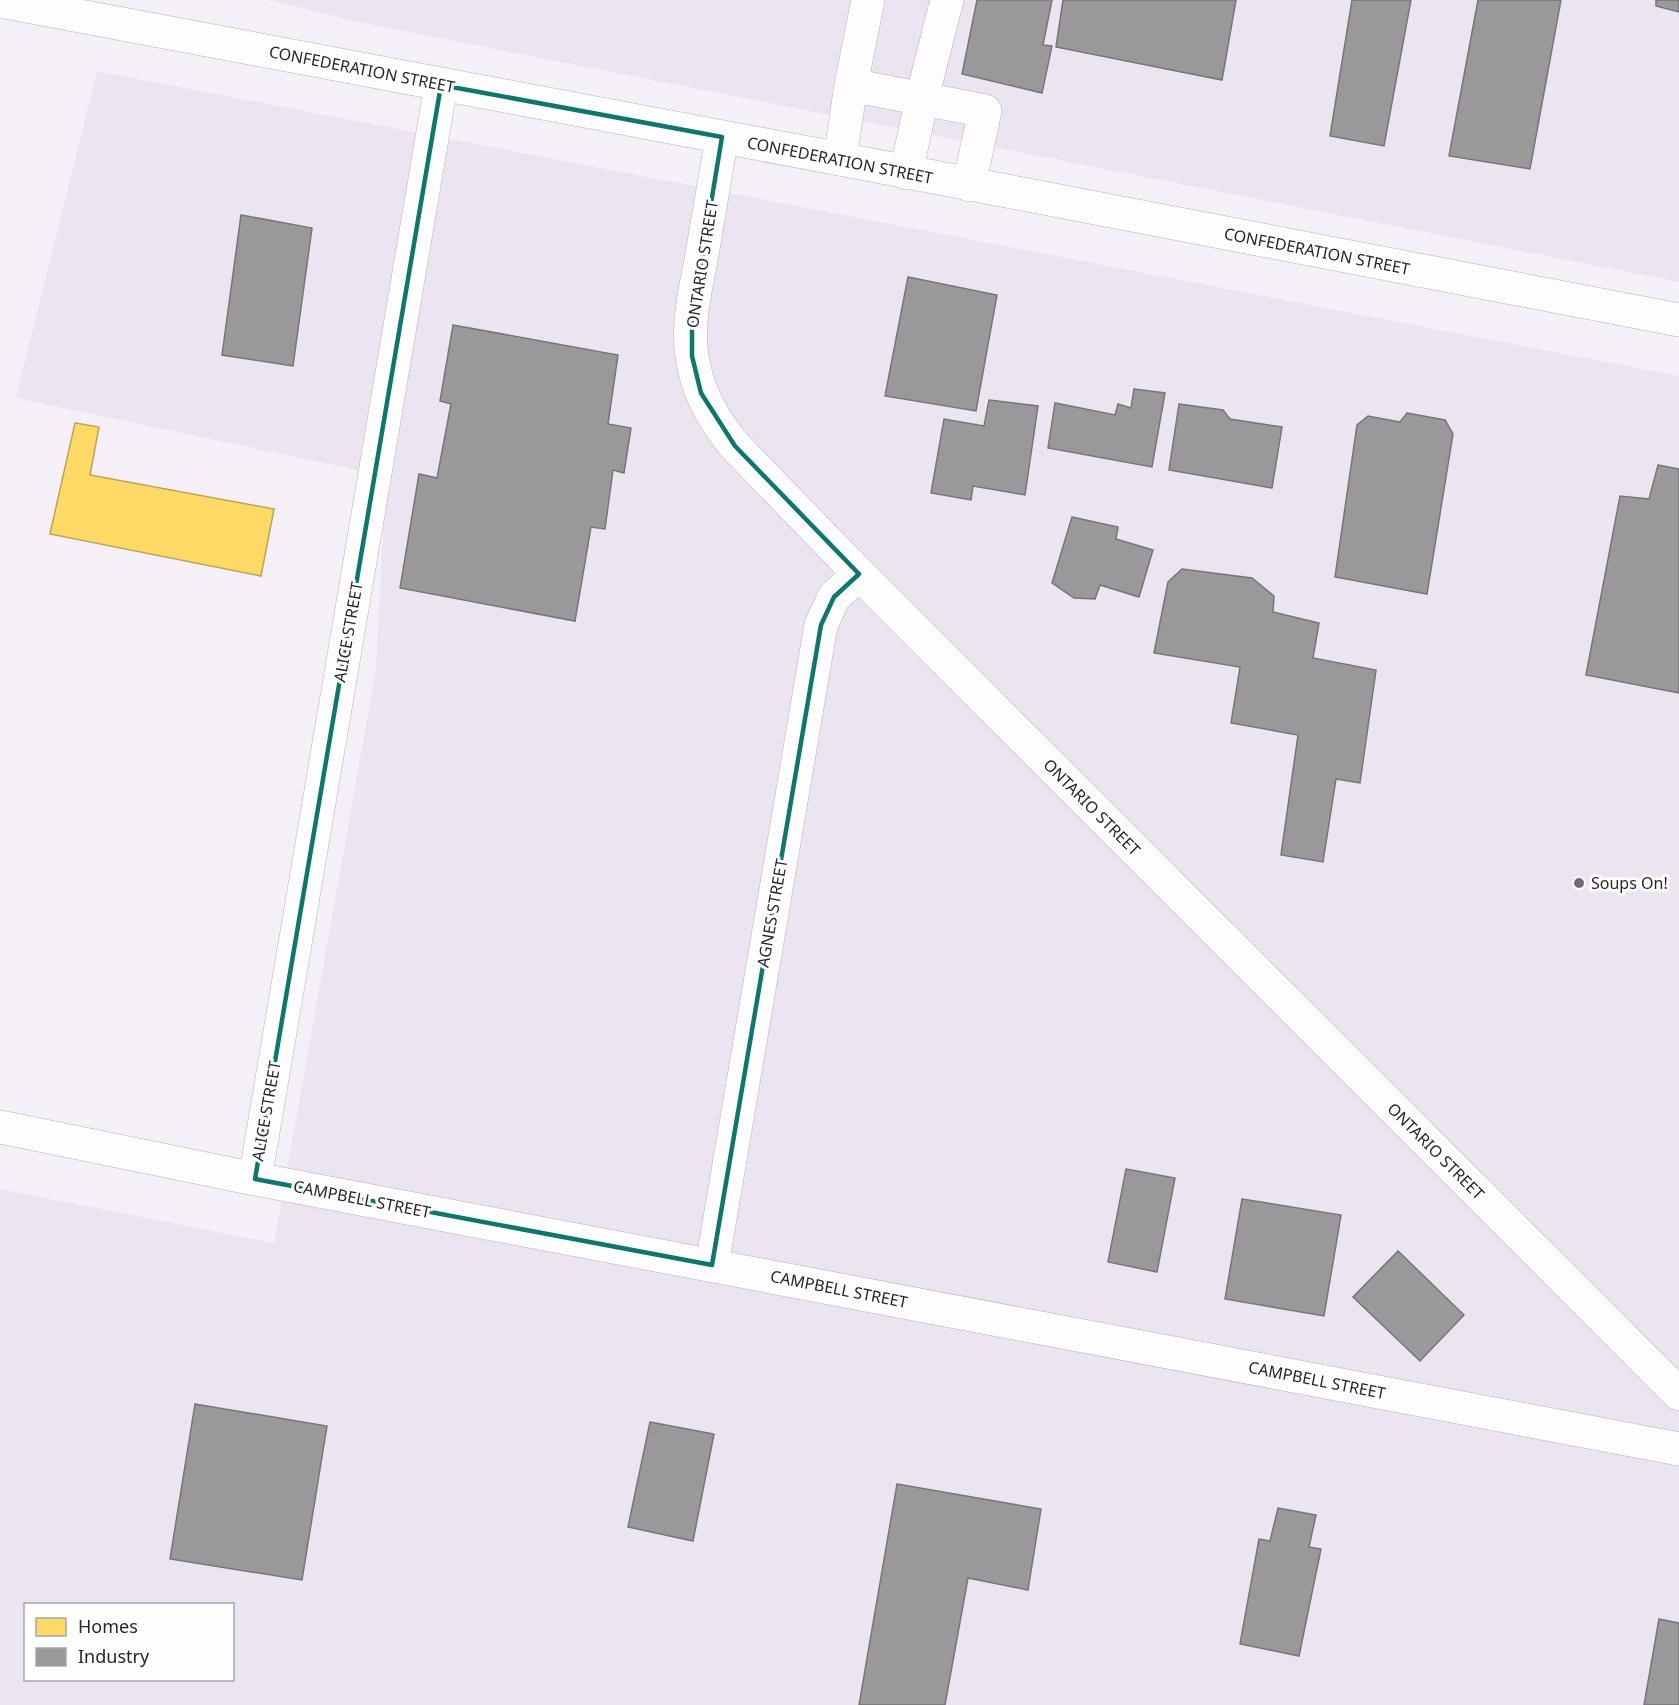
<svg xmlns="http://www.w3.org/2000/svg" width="1679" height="1705" font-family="'Noto Sans',sans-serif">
	<rect width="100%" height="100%" fill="#f5f0f7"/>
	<path fill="#ede4f1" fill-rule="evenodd" d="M269,0H1679V282L358,22Z
		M97,71L1679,376V1705H0V1189L274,1243L376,669L386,476L16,398ZM26,1604H232V1680H26Z"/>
	<path fill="#ffd966" stroke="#bea354" stroke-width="1.5" d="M75,423L99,427L90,475L274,509L261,576L50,534Z"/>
	<path fill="#999" stroke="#777677" stroke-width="1.5" d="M977,0H1052L1043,45L1052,46L1042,93L962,74Z
		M1063,0H1236L1222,80L1056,47Z
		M1352,0H1411L1384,146L1330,136Z
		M1478,0H1561L1530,169L1449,156Z
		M1656,0H1679V12L1656,6Z
		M241,215L312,228L293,366L222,355Z
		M908,277L997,295L976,411L885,396Z
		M453,325L618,355L608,424L631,428L624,473L613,470L605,529L591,527L575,621L400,588L419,474L437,478L451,404L440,401Z
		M1134,389L1165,393L1152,467L1048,448L1055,403L1115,415L1118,404L1131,408Z
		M989,400L1038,406L1025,495L973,486L971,500L931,493L944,419L984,426Z
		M1179,404L1223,410L1230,419L1282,427L1272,488L1169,470Z
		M1407,413L1445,420L1453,434L1427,594L1335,577L1357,425L1368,416L1400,422Z
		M1658,465L1679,469V693L1586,675L1620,496L1649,499Z
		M1072,517L1118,527L1116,539L1153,550L1139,597L1100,585L1095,599L1074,598L1052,583Z
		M1182,569L1252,578L1274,596L1273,612L1319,623L1313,658L1376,670L1360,783L1336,779L1323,862L1281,855L1298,735L1231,723L1240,667L1154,653L1168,582Z
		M1126,1169L1175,1178L1157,1272L1108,1262Z
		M1242,1199L1341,1215L1324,1316L1225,1299Z
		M1398,1251L1464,1315L1420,1361L1353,1297Z
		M195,1404L327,1426L302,1580L170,1559Z
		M650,1422L714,1434L693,1541L628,1527Z
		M897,1484L1041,1509L1028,1590L968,1578L945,1705H859Z
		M1278,1508L1316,1515L1309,1547L1321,1549L1299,1656L1240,1644L1259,1539L1270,1541Z
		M1659,1619L1679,1623V1705H1644Z"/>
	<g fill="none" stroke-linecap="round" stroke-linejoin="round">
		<g stroke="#b6b2b8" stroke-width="34">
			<path id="minor" d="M851,85L868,0
				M722,137C715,178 708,219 701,260C695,291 687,325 692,356C697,392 713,420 735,446L859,574L1679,1394
				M840,159L851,85L985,111L969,185
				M906,173L922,98L947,0
				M0,1127L255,1179L1679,1449
				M255,1179L441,85
				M712,1265L821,625L834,597L859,574"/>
		</g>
		<g stroke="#b6b2b8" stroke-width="34">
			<path id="major" d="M0,1L840,159L1679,320"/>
		</g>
		<use href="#minor" stroke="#fefdfe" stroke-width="33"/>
		<use href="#major" stroke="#fefdfe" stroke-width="33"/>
	</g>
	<path fill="none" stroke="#0f766e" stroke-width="4.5" stroke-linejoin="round" d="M441,85L722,137L692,318V356L701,393L735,446L859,574L834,597L821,625L712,1265L255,1179Z"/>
	<circle fill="#706c71" stroke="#fefefe" stroke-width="2" cx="1579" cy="883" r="6"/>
	<g text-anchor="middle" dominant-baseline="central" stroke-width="6" stroke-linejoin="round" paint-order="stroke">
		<g font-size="16" fill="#282529" stroke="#fefefe">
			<text transform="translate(362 69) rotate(11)">CONFEDERATION STREET</text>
			<text transform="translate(840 160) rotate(11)">CONFEDERATION STREET</text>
			<text transform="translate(1317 251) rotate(11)">CONFEDERATION STREET</text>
			<text transform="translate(702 264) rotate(-81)">ONTARIO STREET</text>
			<text transform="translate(348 632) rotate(-80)">ALICE STREET</text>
			<text transform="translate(1092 807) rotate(45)">ONTARIO STREET</text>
			<text transform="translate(772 913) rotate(-80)">AGNES STREET</text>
			<text transform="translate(266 1111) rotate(-80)">ALICE STREET</text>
			<text transform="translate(1436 1151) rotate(45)">ONTARIO STREET</text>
			<text transform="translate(362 1199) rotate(11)">CAMPBELL STREET</text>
			<text transform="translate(839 1289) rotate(11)">CAMPBELL STREET</text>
			<text transform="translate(1317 1380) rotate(11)">CAMPBELL STREET</text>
		</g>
		<g font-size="16" fill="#282529" stroke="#fefefe" text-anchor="start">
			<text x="1591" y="883">Soups On!</text>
		</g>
	</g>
	<rect x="24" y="1603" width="210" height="78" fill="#fefefe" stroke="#a8a7a9" stroke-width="1.5"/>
	<rect x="36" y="1618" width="30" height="18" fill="#ffd966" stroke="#a8a7a9" stroke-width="1.5"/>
	<text x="78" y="1633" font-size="18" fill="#282529">Homes</text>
	<rect x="36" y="1648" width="30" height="18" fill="#999999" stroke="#a8a7a9" stroke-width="1.5"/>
	<text x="78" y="1663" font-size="18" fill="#282529">Industry</text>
</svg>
